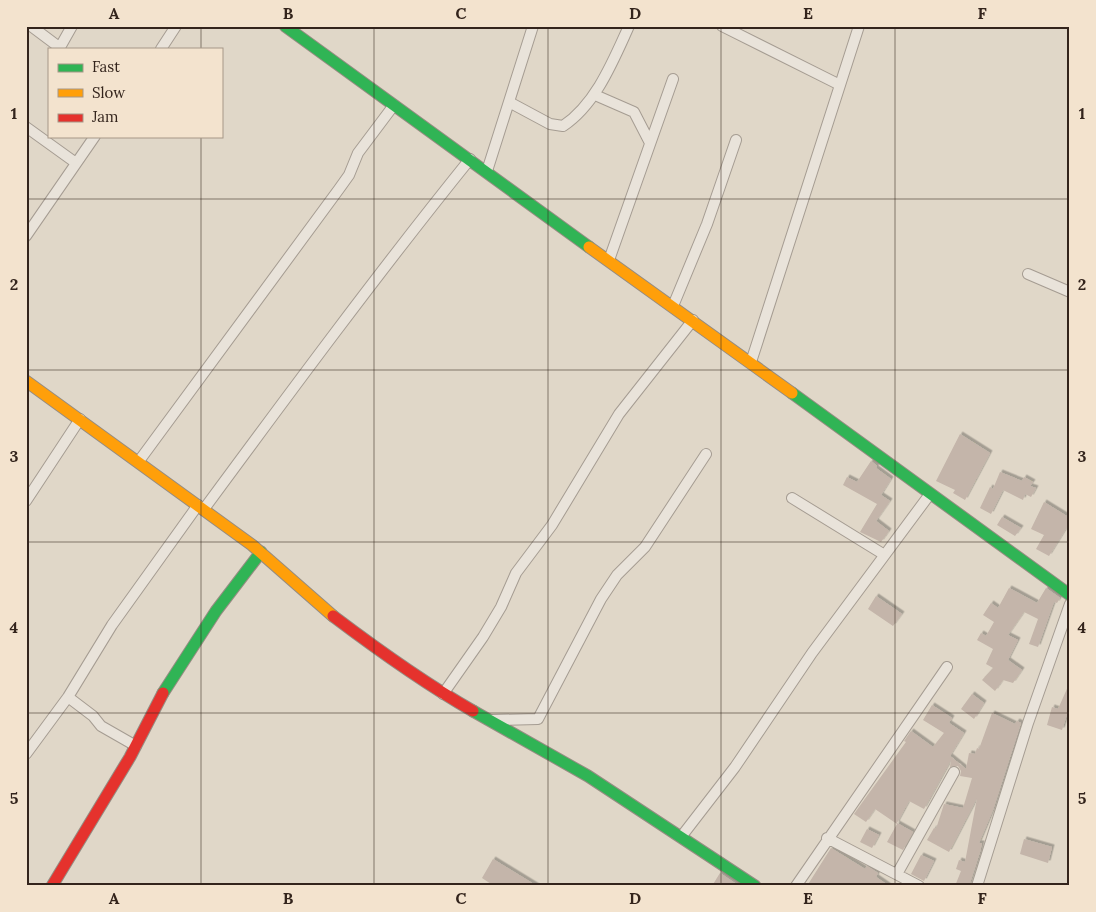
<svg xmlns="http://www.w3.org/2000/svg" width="1096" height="912" font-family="Lora,serif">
	<defs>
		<filter id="shadow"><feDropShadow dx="2.5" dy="-2.5" stdDeviation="0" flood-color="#0004"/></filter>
	</defs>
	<rect width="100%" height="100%" fill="#e0d7c8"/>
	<path fill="#c4b5aa" filter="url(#shadow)" d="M960,434L990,453L965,500L953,493L955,490L936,481Z
		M871,461L877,466L876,468L891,479L881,495L890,501L876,521L889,531L881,542L860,532L877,504L843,485L847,477L857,482Z
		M1000,472L1022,481L1024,477L1033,482L1030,486L1036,488L1031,497L1025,494L1023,500L1003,490L991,514L980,508L990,487L993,489Z
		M1044,502L1070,518V522L1049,556L1036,549L1044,535L1031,529Z
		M1002,517L1021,528L1015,536L997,525Z
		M1009,588L1037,603L1046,588L1060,598L1057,603L1054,602L1038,647L1029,644L1038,619L1024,612L1008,635L1018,640L1008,660L1022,670L1013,683L1003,680L995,691L982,680L993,668L986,664L993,649L977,640L981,633L986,636L994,622L983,615L991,603L998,608Z
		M876,596L902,614L893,626L868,609Z
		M1070,682V705L1062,730L1047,725L1052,707L1058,709Z
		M972,694L984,703L974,719L961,709Z
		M932,705L952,718L949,723L964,733L950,756L966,769L969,753L975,754L977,748L979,749L992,713L1015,724L1017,721L1021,723L993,810L979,843H982L980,852L969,886H955L961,871L956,869L959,860L965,862L977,798L949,852L927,840L934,828L936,829L944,804L963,808L972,778L960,776L961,771L958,766L950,767L951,760L924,809L909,801L897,823L913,832L903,850L887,842L897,824L875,809L866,822L854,814L906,742L904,741L911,731L933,747L944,733L923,720Z
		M867,829L879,835L872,848L860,842Z
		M1024,839L1052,847L1048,863L1020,854Z
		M831,848L865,869L867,866L878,873L876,877L889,886H807Z
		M921,855L934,861L924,881L911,874Z
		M493,859L537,886H494L482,878Z
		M720,873L739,886H712Z"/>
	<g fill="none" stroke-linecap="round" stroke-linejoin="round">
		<g stroke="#a59c92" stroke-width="12">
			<path id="street" d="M31,26L59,47
				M722,26L840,85
				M59,49L72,26
				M161,49L176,26
				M595,95L634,112L650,143
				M509,102L550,124L563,126C596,104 613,61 629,26
				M26,127L76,163
				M487,171L533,26
				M26,236L95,136
				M609,260L673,79
				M1028,274L1070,292
				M673,306L707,224L736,140
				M751,362L859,26
				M139,461L339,189L349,175L358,153L394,105
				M792,498L883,554
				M26,501L80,419
				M204,509C291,391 378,273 470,159
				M443,694L483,637L501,607L516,573L552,525L619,414L693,320
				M68,697L93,716L101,726L136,746
				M491,720L538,719L601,599L617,575L645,547L706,454
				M26,754L68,697L112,625L198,505
				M681,837L735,767L812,653L930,494
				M827,838L919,886
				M897,874L954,772
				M796,886L947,667
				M977,886L1028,723L1070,604"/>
		</g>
		<g stroke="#958c82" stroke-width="13">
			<path id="fast" d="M285,26L589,247
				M792,393L1070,595
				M163,693L216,611L261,552
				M473,711L588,776L755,886"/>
		</g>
		<g stroke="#958c82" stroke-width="13">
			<path id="slow" d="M589,247L792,393
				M26,381L252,545L333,616"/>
		</g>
		<g stroke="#958c82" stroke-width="13">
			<path id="jam" d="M333,616C378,650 424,683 473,711
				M52,886L130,757L163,693"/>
		</g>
		<use href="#street" stroke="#e9e3da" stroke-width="10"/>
		<use href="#fast" stroke="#30b455" stroke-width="11"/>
		<use href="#slow" stroke="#ff9f0a" stroke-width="11"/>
		<use href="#jam" stroke="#e5322d" stroke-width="11"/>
	</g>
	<path fill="none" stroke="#33241c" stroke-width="1" stroke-opacity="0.55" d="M201,26V49M374,26V886M548,26V886M721,26V886M895,26V886M201,136V886M26,199H1070M26,370H1070M26,542H1070M26,713H1070"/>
	<rect width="1096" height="912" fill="none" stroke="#f3e3ce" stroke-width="55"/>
	<rect x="48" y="48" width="175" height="90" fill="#f3e3ce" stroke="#a69787"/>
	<rect x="58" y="64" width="25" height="8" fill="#30b455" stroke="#a69787"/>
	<text x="92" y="72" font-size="15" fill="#33241c">Fast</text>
	<rect x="58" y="89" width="25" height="8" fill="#ff9f0a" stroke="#a69787"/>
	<text x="92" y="98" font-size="15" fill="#33241c">Slow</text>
	<rect x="58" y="114" width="25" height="8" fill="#e5322d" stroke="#a69787"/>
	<text x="92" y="122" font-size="15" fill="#33241c">Jam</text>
	<rect x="28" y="28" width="1040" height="856" fill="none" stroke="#33241c" stroke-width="2"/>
	<g font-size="16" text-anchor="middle" font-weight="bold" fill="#33241c">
		<text x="114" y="19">A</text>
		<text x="288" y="19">B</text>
		<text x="461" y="19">C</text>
		<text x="635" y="19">D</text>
		<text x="808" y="19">E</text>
		<text x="982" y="19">F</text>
		<text x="14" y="119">1</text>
		<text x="1082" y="119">1</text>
		<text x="14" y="290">2</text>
		<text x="1082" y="290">2</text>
		<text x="14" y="462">3</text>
		<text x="1082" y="462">3</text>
		<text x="14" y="633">4</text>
		<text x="1082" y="633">4</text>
		<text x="14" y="804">5</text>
		<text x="1082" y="804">5</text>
		<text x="114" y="904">A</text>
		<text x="288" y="904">B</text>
		<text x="461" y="904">C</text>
		<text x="635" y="904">D</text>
		<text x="808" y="904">E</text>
		<text x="982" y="904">F</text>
	</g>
</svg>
